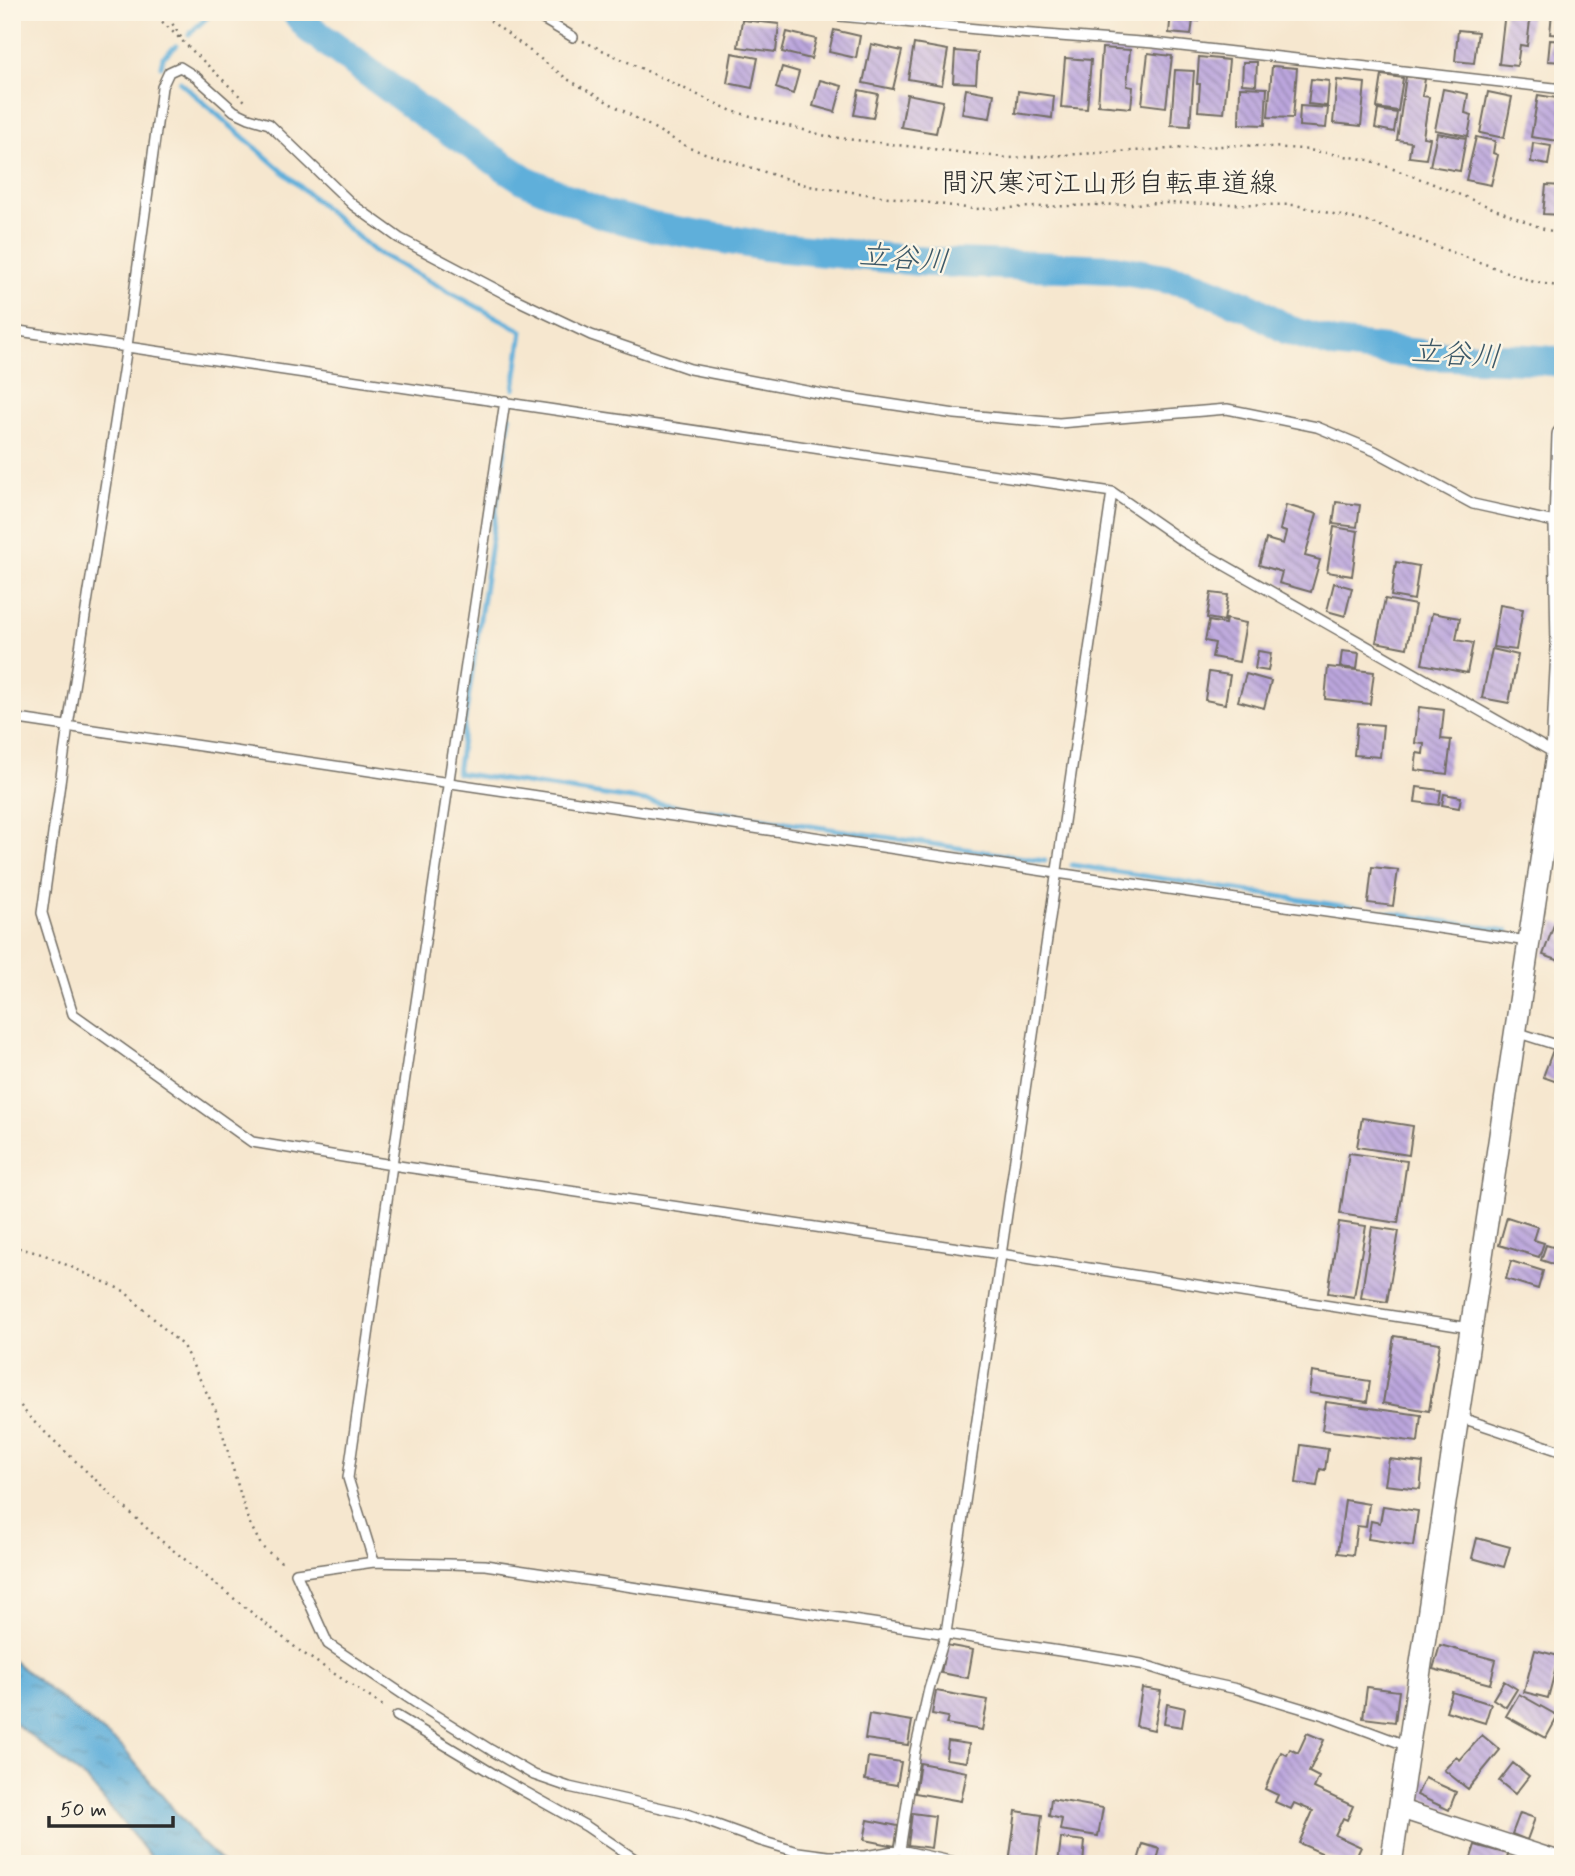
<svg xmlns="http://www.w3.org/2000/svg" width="1575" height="1876" font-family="Mynerve,'Klee One',sans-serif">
	<defs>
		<pattern id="water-ripples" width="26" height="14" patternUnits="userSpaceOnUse" patternTransform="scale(1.75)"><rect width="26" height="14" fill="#5fafda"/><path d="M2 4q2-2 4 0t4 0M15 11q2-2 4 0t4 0" fill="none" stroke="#4f8fb1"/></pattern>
		<pattern id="building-back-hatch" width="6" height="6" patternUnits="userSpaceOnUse" patternTransform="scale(1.75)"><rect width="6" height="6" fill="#bba6dd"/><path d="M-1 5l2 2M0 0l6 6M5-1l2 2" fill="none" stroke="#9887b3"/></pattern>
	</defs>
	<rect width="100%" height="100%" fill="#fcf5e5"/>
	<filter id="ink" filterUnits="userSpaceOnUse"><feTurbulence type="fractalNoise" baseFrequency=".0143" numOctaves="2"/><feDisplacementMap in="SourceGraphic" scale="14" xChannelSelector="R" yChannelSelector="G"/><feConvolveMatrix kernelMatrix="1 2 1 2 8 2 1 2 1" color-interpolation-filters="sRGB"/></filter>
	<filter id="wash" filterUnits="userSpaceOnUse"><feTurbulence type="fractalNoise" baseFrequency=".00686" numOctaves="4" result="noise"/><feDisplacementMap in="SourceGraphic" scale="28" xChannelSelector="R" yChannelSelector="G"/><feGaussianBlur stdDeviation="1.57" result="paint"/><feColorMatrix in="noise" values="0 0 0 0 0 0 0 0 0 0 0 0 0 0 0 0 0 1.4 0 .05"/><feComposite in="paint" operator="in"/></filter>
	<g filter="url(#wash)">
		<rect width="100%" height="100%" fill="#f6e7cf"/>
		<path fill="url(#water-ripples)" stroke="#456d82" stroke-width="2" d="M12,1660L122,1747L197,1838L224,1864H158L151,1857L88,1781L12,1721Z"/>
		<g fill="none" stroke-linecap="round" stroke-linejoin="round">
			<path stroke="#5fafda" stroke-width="5" d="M189,34L213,12
				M161,66L163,57L176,46
				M180,82L374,251L522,331L514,389
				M510,416L457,773L1045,861
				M1072,865L1508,931"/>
			<path stroke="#5fafda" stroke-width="30" d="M296,12L310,29L430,118L525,180L603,214L653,227L765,246L929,262L1114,269L1186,282L1251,308L1288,330L1334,344L1427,355L1527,359L1563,362"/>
		</g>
		<g id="blocks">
			<path fill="url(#building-back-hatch)" d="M1171,12H1200L1199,21L1193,20L1191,35L1169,33Z
				M1505,12H1531L1527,46L1520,45L1517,66L1499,64Z
				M1552,12H1563V35L1550,34Z
				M742,20L779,24L776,52L738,47Z
				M834,30L860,36L856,58L829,52Z
				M1458,30L1478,32L1474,63L1455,61Z
				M787,32L816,39L811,59L782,52Z
				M1550,40L1563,41V62L1548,61Z
				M871,44L902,51L893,89L863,83Z
				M914,44L948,50L942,85L908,79Z
				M1102,48L1130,50L1127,86L1133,87L1131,108L1098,105Z
				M955,51L978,53L976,83L953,82Z
				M732,53L758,58L752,88L727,83Z
				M1148,53L1172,56L1166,107L1142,104Z
				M1199,57L1229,60L1224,113L1198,111L1200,84H1197Z
				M1065,58L1091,60L1087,109L1061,107Z
				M1243,62H1257L1256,85L1242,84Z
				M1272,66L1297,68L1293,118L1268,117Z
				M782,67L799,72L793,94L776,88Z
				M1175,70L1194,71L1190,126L1171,125Z
				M1382,75L1403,78L1398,111L1377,108Z
				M1406,76L1425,79L1422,96L1429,97L1423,137L1430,138L1426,159L1409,157L1411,142L1397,140Z
				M1311,79L1329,81L1327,106L1308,104Z
				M820,80L842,86L835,112L813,106Z
				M1337,80L1365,83L1361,126L1333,123Z
				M1240,87L1267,88L1265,125L1239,124Z
				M966,89L994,94L990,118L962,114Z
				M1443,89L1468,94L1465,113L1472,115L1468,136L1435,130Z
				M859,90L878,94L873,118L854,115Z
				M1018,91L1054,96L1052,118L1016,113Z
				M1488,92L1512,97L1504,138L1480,133Z
				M907,94L943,101L936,133L901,127Z
				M1538,95L1563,99V116L1559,141L1531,137Z
				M1300,106L1328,108L1326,128L1299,126Z
				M1378,110L1397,113L1394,132L1375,128Z
				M1437,133L1466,138L1460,171L1430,166Z
				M1476,137L1495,141L1493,153L1498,155L1491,185L1466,180Z
				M1533,143L1551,146L1548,165L1531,162Z
				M1546,185L1563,186V215L1543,214Z
				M1336,502L1360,505L1357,527L1333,524Z
				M1286,505L1317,514L1305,556L1320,560L1311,592L1279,583L1282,572L1259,565L1266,539L1283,544L1286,532L1280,530Z
				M1334,527L1358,531L1352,576L1327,572Z
				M1396,562L1419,566L1414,600L1391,596Z
				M1334,583L1352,588L1345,616L1327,611Z
				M1211,593L1228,595L1224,621L1207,618Z
				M1385,599L1415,605L1407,648L1376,642Z
				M1500,605L1523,609L1516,650L1493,647Z
				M1432,613L1460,618L1456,640L1473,643L1467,673L1422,664Z
				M1226,619L1246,623L1239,662L1212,657L1215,643L1205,641L1209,621L1225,624Z
				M1492,649L1518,655L1509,703L1482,698Z
				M1258,651L1271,653L1268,671L1255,669Z
				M1342,651L1359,653L1357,669L1340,667Z
				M1328,667L1374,672L1370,704L1325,699Z
				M1209,672L1230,675L1225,704L1205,700Z
				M1246,674L1271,681L1264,708L1238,701Z
				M1419,707L1444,710L1441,739L1451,740L1447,774L1415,770L1417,753L1423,754L1424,744L1415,743Z
				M1357,723L1383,725L1380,757L1354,755Z
				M1417,787L1441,790L1439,805L1415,802Z
				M1444,794L1461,797L1459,808L1442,805Z
				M1372,867L1398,870L1393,906L1368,903Z
				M1555,922L1563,925V962L1543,955Z
				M1553,1050L1563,1053V1084L1543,1077Z
				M1362,1118L1413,1126L1409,1155L1357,1147Z
				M1349,1153L1407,1161L1398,1223L1340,1214Z
				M1507,1217L1538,1227L1534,1240L1544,1243L1539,1257L1499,1245Z
				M1339,1222L1366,1226L1354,1297L1328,1293Z
				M1372,1227L1399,1231L1387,1302L1361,1298Z
				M1546,1245L1563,1250L1559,1266L1541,1260Z
				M1511,1261L1543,1271L1538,1289L1506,1279Z
				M1394,1336L1440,1343L1429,1411L1383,1403Z
				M1312,1372L1370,1381L1367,1402L1309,1393Z
				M1326,1402L1421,1415L1418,1442L1322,1430Z
				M1301,1445L1328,1449L1325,1470L1320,1469L1317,1486L1296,1483Z
				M1389,1459L1423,1463L1420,1489L1385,1485Z
				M1345,1500L1369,1504L1366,1527L1357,1526L1353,1555L1338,1553Z
				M1383,1506L1418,1511L1413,1546L1368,1539L1371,1521L1380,1523Z
				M1477,1538L1510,1547L1504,1567L1472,1558Z
				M946,1645L973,1650L968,1678L941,1673Z
				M1440,1645L1496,1660L1490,1684L1433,1669Z
				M1535,1650L1559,1656L1548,1698L1524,1692Z
				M1504,1681L1517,1689L1506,1707L1493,1699Z
				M1367,1687L1399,1691L1395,1722L1363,1718Z
				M1142,1688L1161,1691L1154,1730L1136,1726Z
				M936,1691L988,1700L982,1730L946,1724L948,1717L932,1714Z
				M1452,1692L1491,1704L1485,1723L1446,1711Z
				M1519,1694L1558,1716L1546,1738L1506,1716Z
				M1167,1704L1185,1708L1182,1727L1164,1724Z
				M869,1714L912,1721L908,1745L865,1739Z
				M1307,1733L1324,1740L1309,1772L1319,1777L1314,1788L1353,1806L1347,1820L1343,1818L1335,1835L1361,1847L1353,1864H1346L1299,1843L1313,1811L1294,1803L1291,1809L1275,1802L1278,1795L1265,1789L1281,1752L1287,1755L1290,1749L1298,1753Z
				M1482,1735L1500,1750L1468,1789L1444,1770L1456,1757L1460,1760Z
				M948,1741L969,1744L967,1762L946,1759Z
				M868,1757L901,1762L897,1785L865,1780Z
				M920,1763L967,1772L961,1801L915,1793Z
				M1513,1763L1529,1776L1515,1794L1499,1781Z
				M1425,1778L1456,1792L1449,1810L1417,1795Z
				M1051,1799L1103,1808L1098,1836L1060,1830L1062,1819L1049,1816Z
				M1016,1811L1042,1815L1036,1864L1009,1863Z
				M912,1813L935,1816L931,1848L908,1845Z
				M1520,1813L1535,1818L1527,1840L1512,1834Z
				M868,1820L898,1826L895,1846L864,1840Z
				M1061,1838L1085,1841L1083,1864H1058Z
				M1143,1844L1160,1849L1156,1864H1137Z
				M1475,1845L1508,1854L1506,1864H1469Z"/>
		</g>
	</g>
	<g filter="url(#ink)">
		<use href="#blocks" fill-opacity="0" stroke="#726d64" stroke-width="2"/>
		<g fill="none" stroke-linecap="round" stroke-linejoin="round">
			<g stroke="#726d64" stroke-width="12">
				<path id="service" d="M531,12L573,37
					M826,12L840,16L1019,33L1154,43L1563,89
					M12,330L1112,492L1184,542L1556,754
					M12,718L1057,873L1528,941
					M1516,1032L1563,1047
					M1470,1328L1000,1254L392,1165L252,1142L73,1014L42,913L68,726L127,346L162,87L169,72L180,67L196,77L234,111L249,118L269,124L353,205L399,238L511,297L591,335L690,369L822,394L955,414L1059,423L1227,409L1317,427L1375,451L1473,504L1559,523
					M1459,1417L1563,1452
					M374,1562L348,1478L392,1165L505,401
					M397,1716L502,1779L586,1826L642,1864
					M900,1850L915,1751L929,1689L946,1633L1112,492
					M964,1864L900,1850L865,1856H828L798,1852L761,1841L684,1813L569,1787L534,1775L491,1750L419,1705L328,1644L296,1573L374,1562L485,1565L1080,1654L1141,1664L1186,1678L1237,1689L1327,1716L1408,1746"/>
			</g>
			<g stroke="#726d64" stroke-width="21">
				<path id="minor" d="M1400,1809L1563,1862"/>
			</g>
			<g stroke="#726d64" stroke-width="24">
				<path id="tertiary" d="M1391,1864L1557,754L1562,648L1560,523L1563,435"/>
			</g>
			<path stroke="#726d64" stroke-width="2.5" stroke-dasharray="2 5" stroke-linecap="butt" d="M152,12L246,102
				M165,12L182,39
				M479,12L567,79L689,148L809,186L974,209L1162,203L1295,205L1372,223L1534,282L1563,287
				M583,41L732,111L830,137L1009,158L1240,145L1302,149L1369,160L1426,181L1544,229L1563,234
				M12,1246L45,1255L124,1291L183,1346L216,1411L248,1520L262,1547L285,1565
				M12,1395L31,1419L154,1535L300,1651L386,1708"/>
			<use href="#service" stroke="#fff" stroke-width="9"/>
			<use href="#minor" stroke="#fff" stroke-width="18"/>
			<use href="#tertiary" stroke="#fff" stroke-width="21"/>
		</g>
	</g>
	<g text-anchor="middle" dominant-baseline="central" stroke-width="5" stroke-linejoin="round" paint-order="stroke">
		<g font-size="28" fill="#2b2b2b" stroke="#fcf5e5">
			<text x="1109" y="184">間沢寒河江山形自転車道線</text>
		</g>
		<g font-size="30" font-style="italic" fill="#3d5968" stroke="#fcf5e5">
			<text transform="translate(904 259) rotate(5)">立谷川</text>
			<text transform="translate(1456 355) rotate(4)">立谷川</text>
		</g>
	</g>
	<rect width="1575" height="1876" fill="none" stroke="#fcf5e5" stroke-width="42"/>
	<path d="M49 1816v10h124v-10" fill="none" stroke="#2b2b2b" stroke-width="3.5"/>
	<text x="60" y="1816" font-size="21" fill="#2b2b2b" stroke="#fcf5e5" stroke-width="5" paint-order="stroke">50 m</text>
</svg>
